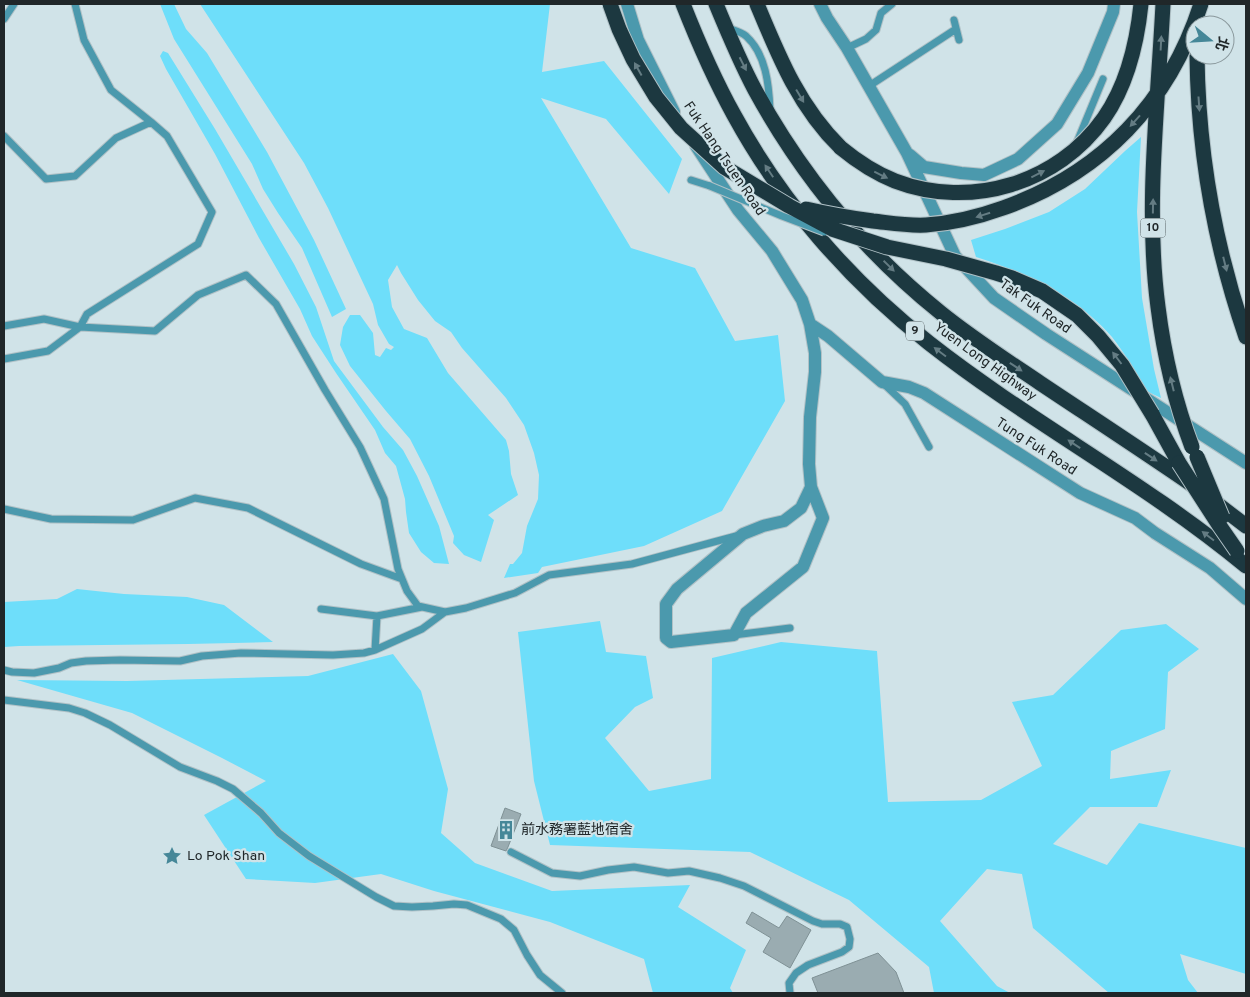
<svg xmlns="http://www.w3.org/2000/svg" width="1250" height="997" font-family="Overpass,'Noto Sans TC',sans-serif">
	<rect width="100%" height="100%" fill="#d0e3e8"/>
	<path fill="#6edefa" d="M160,4H174L186,29L207,53L267,152L314,240L346,309L332,317L302,248L278,213L263,189L252,164L174,39Z
		M200,4H550L542,72L604,61L682,159L669,194L606,119L541,98L631,248L695,268L735,341L778,335L785,401L722,511L644,546L542,567L538,573L504,578L510,564H513L522,553L527,526L538,499L539,475L534,453L524,425L506,398L462,348L451,332L435,321L418,300L401,273L397,265L388,280L392,307L404,329L427,338L448,373L506,440L509,451L511,474L518,495L488,515L494,520L481,562L464,555L453,543L454,536L429,476L410,439L386,411L350,366L340,345L343,327L350,315H360L373,333L375,355L380,357L386,348L391,350L394,347L389,344L378,325L373,304L328,208L304,163Z
		M163,51L168,53L215,129L294,264L316,307L334,361L383,427L403,450L417,476L439,526L449,564L434,563L421,552L409,533L406,512L405,499L396,466L385,453L375,430L336,373L312,336L300,309L259,238L215,154L166,69L160,56Z
		M1141,137L1137,212L1142,298L1154,369L1161,398C1156,395 1149,393 1144,389C1140,384 1135,372 1131,365C1126,356 1119,346 1112,337C1075,295 1028,274 976,257L971,240L1005,229L1049,212L1085,189L1125,151Z
		M77,589L124,594L187,597L224,605L273,642L188,644L19,646L4,647V602L57,599Z
		M600,621L606,652L646,656L653,698L635,707L605,738L649,791L711,779L712,658L781,642L877,651L888,802L981,800L1042,766L1012,702L1053,695L1121,630L1166,624L1199,649L1168,672L1165,729L1111,751L1110,779L1171,770L1157,807H1090L1053,844L1107,865L1139,823L1246,848V974L1180,954L1188,980L1198,993H1109L1033,928L1022,874L987,869L940,921L997,986L1010,993H934L929,967L849,900L750,852L550,845L534,781L518,632Z
		M393,654L421,691L448,789L441,833L475,863L552,891L690,885L678,907L746,950L730,988L733,993H653L644,959L550,922L434,891L381,874L315,883L246,879L204,815L266,781L222,758L132,713L17,680L127,681L308,676Z"/>
	<path fill="#9aacb1" stroke="#7f9195" d="M505,808L521,814L508,847L506,851L491,846Z
		M752,912L779,928L787,916L811,930L790,968L763,952L771,938L746,923Z
		M878,953L896,972L904,993H818L812,978Z"/>
	<g fill="none" stroke-linecap="round" stroke-linejoin="round">
		<g stroke="#b0c1c6" stroke-width="9">
			<path id="lane" d="M75,4L84,40L111,90L151,122
				M4,19L14,4
				M954,20L959,40
				M728,28C733,30 741,32 746,36C766,54 769,85 770,110
				M847,48L866,39L876,30L881,13L892,4
				M869,86L956,29
				M4,136L46,179L75,176L116,138L151,122L167,136L212,212L198,244L87,314L80,327L48,351L4,359
				M1077,142L1103,79
				M691,180L710,186
				M4,326L44,319L80,327L155,331L198,295L246,275L276,304L325,390L360,447L384,499L398,569L407,591L418,606L445,612
				M885,385L905,404L929,447
				M4,509L51,519L133,520L195,498L248,508L361,564L402,579
				M321,609L377,616L422,607
				M734,635L790,628
				M375,650L377,616
				M4,670L12,672L34,673L59,668L71,663L86,661L120,660L180,661L202,656L241,653L333,655L364,653L375,650L422,629L445,612L466,608L515,593L549,575L632,564L736,536
				M4,700L69,708L85,713L110,725L180,767L217,781L233,789L261,813L279,833L309,856L376,897L394,906L412,907L433,906L454,904L467,905L501,919L514,930L527,955L540,975L562,993
				M511,852L552,873L580,876L608,870L634,867L668,873L689,871L720,878L744,886L813,921L822,924H840L847,927L850,939L849,947L842,952L808,965L796,973L789,983L790,993"/>
		</g>
		<g stroke="#b0c1c6" stroke-width="14">
			<path id="street" d="M627,4L638,40L674,112
				M820,4L827,18L847,48L907,153L955,256L994,298L1046,334L1246,463
				M696,146L738,210L772,251L802,300L810,324L815,353V372L810,417L809,464L811,487L801,508L784,521L763,526L743,534L677,589L666,604V638L671,642L734,635L746,613L803,567L823,518L811,487
				M910,155L924,167L961,173L984,175L1018,159L1057,124L1088,73L1113,12L1114,4
				M810,324L828,336L882,382L909,387L924,393L1080,493L1135,518L1155,533L1210,568L1246,599"/>
		</g>
		<g stroke="#b0c1c6" stroke-width="17">
			<path id="highway" d="M683,4C698,42 714,79 734,115C782,203 850,281 929,343C1031,423 1146,483 1246,566
				M716,4C728,33 740,62 755,90C802,176 865,252 941,313C972,338 1006,360 1040,383C1091,417 1143,451 1194,486
				M757,4C779,57 799,107 841,148
				M1197,55C1198,150 1215,247 1246,337
				M1152,414L1179,463
				M1212,500L1246,526"/>
		</g>
		<use href="#lane" stroke="#4b99ad" stroke-width="7"/>
		<use href="#street" stroke="#4b99ad" stroke-width="12"/>
		<use href="#highway" stroke="#1c3840" stroke-width="15"/>
		<g stroke="#b0c1c6" stroke-width="9" stroke-linecap="butt">
			<path id="lane-bridge" d="M710,186L782,216L824,232"/>
		</g>
		<g stroke="#b0c1c6" stroke-width="17" stroke-linecap="butt">
			<path id="highway-bridge" d="M610,4L619,29L633,59L656,97L681,128L724,167L789,206L832,229L887,247L946,259L996,273L1012,278L1042,291L1077,315L1098,336L1122,365L1152,414
				M1163,4C1158,104 1145,208 1158,307C1164,355 1175,402 1192,447
				M841,148C858,162 875,173 895,181C971,210 1058,183 1104,118C1127,85 1137,43 1141,4
				M806,209C828,214 851,218 873,221C891,223 908,226 926,225C953,223 978,217 1003,208C1102,173 1169,103 1201,4
				M1197,457L1222,517
				M1179,463L1219,525L1237,551"/>
		</g>
		<use href="#lane-bridge" stroke="#4b99ad" stroke-width="7"/>
		<use href="#highway-bridge" stroke="#1c3840" stroke-width="15"/>
	</g>
	<defs><path id="oneway-solid" d="M-6-.8H1V-3.2L6.5 0L1 3.2V.8H-6Z" transform="scale(1.25)"/></defs>
	<g fill="#647c83">
		<use href="#oneway-solid" transform="translate(1161 43) rotate(-87)"/>
		<use href="#oneway-solid" transform="translate(743 64) rotate(63)"/>
		<use href="#oneway-solid" transform="translate(638 69) rotate(-119)"/>
		<use href="#oneway-solid" transform="translate(800 96) rotate(59)"/>
		<use href="#oneway-solid" transform="translate(1199 104) rotate(86)"/>
		<use href="#oneway-solid" transform="translate(1135 121) rotate(132)"/>
		<use href="#oneway-solid" transform="translate(769 171) rotate(-124)"/>
		<use href="#oneway-solid" transform="translate(1038 174) rotate(-27)"/>
		<use href="#oneway-solid" transform="translate(881 175) rotate(26)"/>
		<use href="#oneway-solid" transform="translate(1153 206) rotate(-89)"/>
		<use href="#oneway-solid" transform="translate(983 215) rotate(162)"/>
		<use href="#oneway-solid" transform="translate(1225 264) rotate(76)"/>
		<use href="#oneway-solid" transform="translate(889 266) rotate(44)"/>
		<use href="#oneway-solid" transform="translate(940 352) rotate(-143)"/>
		<use href="#oneway-solid" transform="translate(1117 358) rotate(-127)"/>
		<use href="#oneway-solid" transform="translate(1016 367) rotate(34)"/>
		<use href="#oneway-solid" transform="translate(1172 384) rotate(-104)"/>
		<use href="#oneway-solid" transform="translate(1074 444) rotate(-146)"/>
		<use href="#oneway-solid" transform="translate(1151 457) rotate(34)"/>
		<use href="#oneway-solid" transform="translate(1208 536) rotate(-143)"/>
	</g>
	<defs>
		<g id="building-bare" transform="scale(1.5)"><path d="M-4-6H4V6H1V3H-1V6H-4ZM-2.5-4.3h1.7v1.8h-1.7ZM.8-4.3h1.7v1.8H.8ZM-2.5-1h1.7V.8h-1.7ZM.8-1h1.7V.8H.8Z" fill="#458798" stroke="#d0e3e8" stroke-width="2.5" paint-order="stroke"/></g>
		<g id="sight-bare" transform="scale(1.5)"><path d="M0-6L1.8-2.2L6-1.7L2.9 1.2L3.7 5.4L0 3.3L-3.7 5.4L-2.9 1.2L-6-1.7L-1.8-2.2Z" fill="#458798" stroke="#d0e3e8" stroke-width="2.5" paint-order="stroke"/></g>
	</defs>
	<g fill-rule="evenodd">
		<use href="#building-bare" x="506" y="830"/>
		<use href="#sight-bare" x="172" y="856"/>
	</g>
	<g text-anchor="middle" dominant-baseline="central" stroke-width="4.5" stroke-linejoin="round" paint-order="stroke">
		<g fill="#d0e3e8" stroke="#555f62" stroke-width="1">
			<rect x="1140.5" y="218.5" width="25" height="19" rx="4"/>
			<rect x="906" y="321.5" width="18" height="19" rx="4"/>
		</g>
		<g font-size="12" font-weight="bold" fill="#202729">
			<text x="1153" y="228">10</text>
			<text x="915" y="331">9</text>
		</g>
		<g font-size="14" fill="#202729" stroke="#d0e3e8">
			<text transform="translate(724 159) rotate(56)">Fuk Hang Tsuen Road</text>
			<text transform="translate(1035 307) rotate(35)">Tak Fuk Road</text>
			<text transform="translate(985 362) rotate(36)">Yuen Long Highway</text>
			<text transform="translate(1036 447) rotate(33)">Tung Fuk Road</text>
		</g>
		<g font-size="14" fill="#202729" stroke="#d0e3e8" text-anchor="start">
			<text x="521" y="830">前水務署藍地宿舍</text>
			<text x="187" y="856">Lo Pok Shan</text>
		</g>
	</g>
	<rect width="1250" height="997" fill="none" stroke="#202729" stroke-width="10"/>
	<g transform="translate(1210 40) rotate(108)"><circle r="24" fill="#d0e3e8" stroke="#8a989c"/>
	<path d="M0-4L9 19L0 12L-9 19Z" fill="#458798"/>
	<text y="-8" font-size="14" font-weight="bold" text-anchor="middle" fill="#202729">北</text>
	</g>
</svg>
